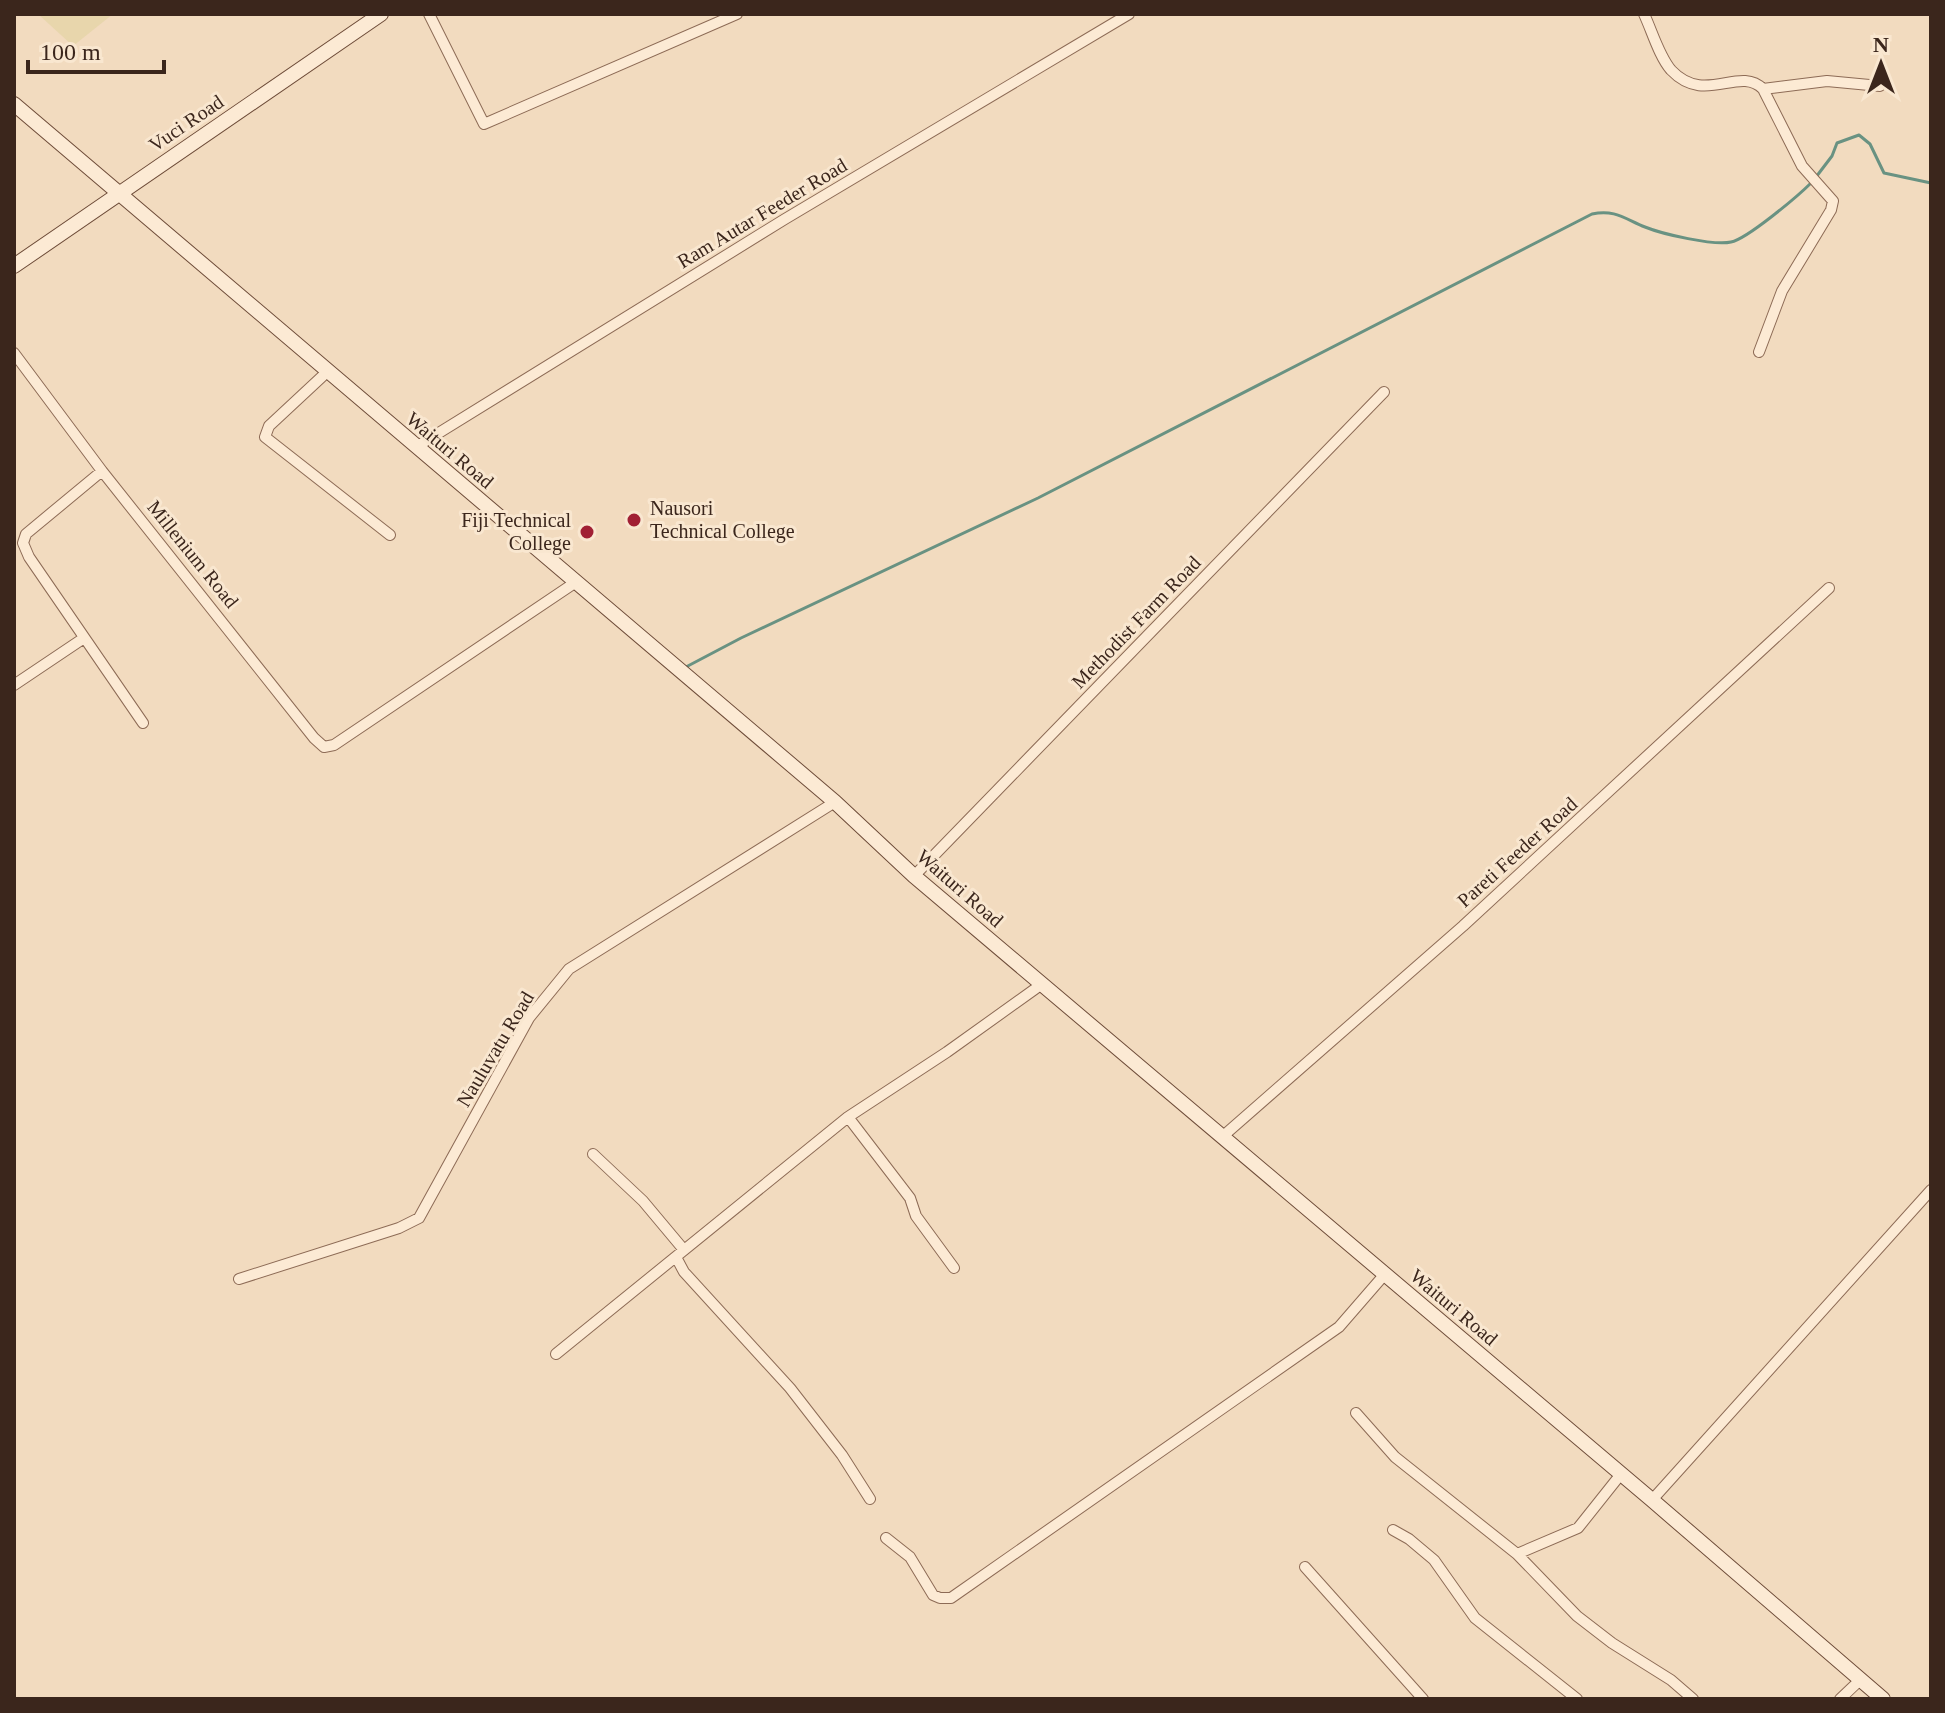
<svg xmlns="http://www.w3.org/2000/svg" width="1945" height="1713" font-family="Georgia,serif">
	<rect width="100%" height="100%" fill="#f2dbbf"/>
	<path fill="#e8d6ac" d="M38,14H113L73,46Z"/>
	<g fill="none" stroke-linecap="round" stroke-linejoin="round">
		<path stroke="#699282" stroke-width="3" d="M1816,177L1832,156L1837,143L1859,135L1870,144L1884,173L1931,183
			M684,668L741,638L1038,498L1592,214C1615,209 1625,219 1645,227C1662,234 1714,246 1731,242C1747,239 1798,196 1811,183"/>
		<g stroke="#8d6b56" stroke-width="12">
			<path id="minor" d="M429,14L484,124L737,14
				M1644,14C1652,31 1659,56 1671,70C1705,106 1739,65 1763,89L1802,166L1833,201L1831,210L1782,291L1759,352
				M1763,89L1827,81L1880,86
				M14,353L102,471L314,738L324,747L334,745L576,582
				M327,372L269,426L265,437L390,535
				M416,447L785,219L1129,14
				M102,471L26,534L23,543L29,557L143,723
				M14,685L84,638
				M914,876L1384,392
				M848,1117L910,1198L916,1216L954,1268
				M1222,1137L1463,926L1829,588
				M593,1154L643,1201L684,1250
				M676,1257L684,1272L790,1388L842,1455L870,1499
				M239,1279L399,1228L419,1218L529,1018L569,969L835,802
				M556,1354L848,1117L947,1052L1042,984
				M1356,1413L1395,1457L1517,1554L1577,1616L1612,1643L1671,1680L1693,1699
				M1652,1500L1931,1190
				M1393,1530L1409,1539L1434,1560L1475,1618L1577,1699
				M886,1538L910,1557L933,1595L940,1598H951L1339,1327L1385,1274
				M1517,1554L1578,1528L1621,1474
				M1305,1567L1423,1699
				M1840,1699L1860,1680"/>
		</g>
		<g stroke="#6e4c39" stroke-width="16">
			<path id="secondary" d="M14,104L835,802L914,876L1652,1500L1883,1699
				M14,266L381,14"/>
		</g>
		<use href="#minor" stroke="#fcead4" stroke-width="10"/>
		<use href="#secondary" stroke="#fcead4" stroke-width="14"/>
	</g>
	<g fill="#a12034" stroke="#f9e7d0" stroke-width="3">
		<circle cx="634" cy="520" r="8"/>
		<circle cx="587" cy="532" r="8"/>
	</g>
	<g text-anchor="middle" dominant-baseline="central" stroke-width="6" stroke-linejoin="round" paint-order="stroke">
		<g font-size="20" fill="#3b261c" stroke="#f9e7d0">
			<text transform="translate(186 123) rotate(-34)">Vuci Road</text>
			<text transform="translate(762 213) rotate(-31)">Ram Autar Feeder Road</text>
			<text transform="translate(450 450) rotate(40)">Waituri Road</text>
			<text transform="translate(193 554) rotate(51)">Millenium Road</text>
			<text transform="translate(1136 622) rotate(-46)">Methodist Farm Road</text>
			<text transform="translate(1517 852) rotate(-42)">Pareti Feeder Road</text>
			<text transform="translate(960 888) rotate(41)">Waituri Road</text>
			<text transform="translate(495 1049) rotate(-59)">Nauluvatu Road</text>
			<text transform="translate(1454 1307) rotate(40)">Waituri Road</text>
		</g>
		<g font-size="20" fill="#3b261c" stroke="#f9e7d0" text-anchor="start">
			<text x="650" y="508">Nausori<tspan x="650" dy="23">Technical College</tspan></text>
			<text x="571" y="520" text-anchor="end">Fiji Technical<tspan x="571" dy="23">College</tspan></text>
		</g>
	</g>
	<rect width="1945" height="1713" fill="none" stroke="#3b261c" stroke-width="32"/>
	<g transform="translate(1881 64)" stroke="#f9e7d0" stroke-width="6" paint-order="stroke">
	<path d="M0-6L14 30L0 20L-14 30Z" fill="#3b261c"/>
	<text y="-12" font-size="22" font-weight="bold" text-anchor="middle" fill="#3b261c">N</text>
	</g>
	<path d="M28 60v12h136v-12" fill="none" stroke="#3b261c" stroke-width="4"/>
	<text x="40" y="60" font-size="24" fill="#3b261c" stroke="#f9e7d0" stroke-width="6" paint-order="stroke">100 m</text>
</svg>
